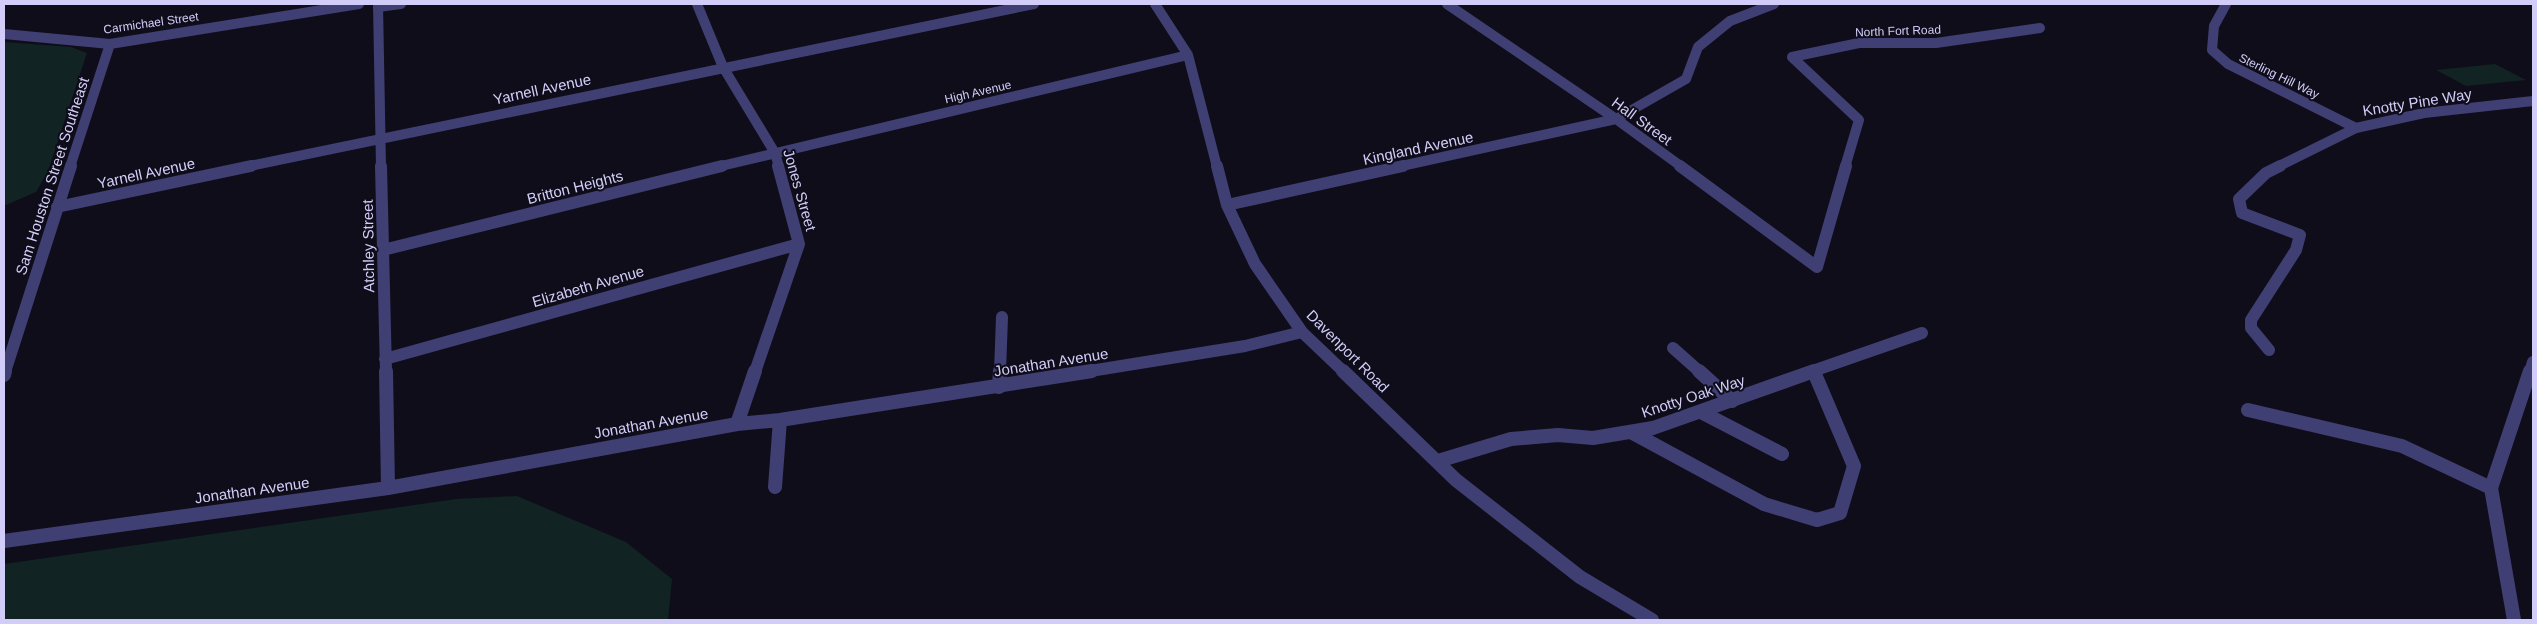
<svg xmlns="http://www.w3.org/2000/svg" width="2537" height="624" font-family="Helvetica,sans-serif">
	<rect width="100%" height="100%" fill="#0f0d1a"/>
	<path fill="#112322" d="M4,42L71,47L87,53L48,171L36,192L4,206Z
		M2495,64L2526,80L2466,86L2436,70Z
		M517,496L626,542L672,579L668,620H4V564L456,499Z"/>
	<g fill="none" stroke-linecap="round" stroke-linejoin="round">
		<path stroke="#403f73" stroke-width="10" d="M378,7L401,4
			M2277,167L2356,128L2424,113L2533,101"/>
		<path stroke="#403f73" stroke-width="12" d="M1673,348L1700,372
			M2269,350L2251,328V320L2296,250L2300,235L2242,213L2239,199L2266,173L2280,166"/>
		<path stroke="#403f73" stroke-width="14" d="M1699,371L1732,401
			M1701,412L1782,454
			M1631,432L1764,504L1817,520L1840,513L1854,466L1814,372"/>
		<path stroke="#403f73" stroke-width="10" d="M378,4L381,167
			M697,4L723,67L775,153L779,167
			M1155,4L1188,55L1217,167
			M1447,4L1616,119L1682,167
			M2226,4L2214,26L2212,50L2228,64L2356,128
			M4,34L110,44L359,4
			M70,167L110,44
			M245,167L1034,4
			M717,167L1188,55
			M1397,167L1616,119L1686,79L1698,47L1730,21L1774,4
			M1845,167L1859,120L1792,57L1859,43H1936L2040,28"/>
		<path stroke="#403f73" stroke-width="12" d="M381,166L386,372
			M1217,166L1227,205L1255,264L1302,332L1344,372
			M1680,166L1817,267L1846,166
			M1227,205L1403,166
			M57,207L251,166
			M383,250L722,166
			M385,359L799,244
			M5,372L71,166
			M755,372L799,244L778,166
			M1000,372L1002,317
			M1084,372L1245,346L1302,332
			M1810,372L1922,333
			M2530,372L2533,362"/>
		<path stroke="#403f73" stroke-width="14" d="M386,371L388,488
			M1343,371L1456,480L1580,577L1652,620
			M4,375L5,371
			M999,387L1000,371
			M2248,410L2402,446L2491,488
			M737,424L755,371
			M1438,461L1511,439L1558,435L1593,438L1653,428L1814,371
			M775,487L780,420
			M4,541L388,488L737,424L780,420L1092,371
			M2514,620L2491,488L2530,371"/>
	</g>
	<g text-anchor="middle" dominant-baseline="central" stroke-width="4" stroke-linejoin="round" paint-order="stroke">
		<g font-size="12" fill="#d2cdf8" stroke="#0f0d1a">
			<text transform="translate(151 23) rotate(-8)">Carmichael Street</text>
			<text transform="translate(1898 31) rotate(-2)">North Fort Road</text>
			<text transform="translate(2279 76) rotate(26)">Sterling Hill Way</text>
			<text transform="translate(978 92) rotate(-13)">High Avenue</text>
		</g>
		<g font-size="15" fill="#d2cdf8" stroke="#0f0d1a">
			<text transform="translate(542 89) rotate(-12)">Yarnell Avenue</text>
			<text transform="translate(2417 102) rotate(-9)">Knotty Pine Way</text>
			<text transform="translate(1642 121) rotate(36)">Hall Street</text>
			<text transform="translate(1418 148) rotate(-12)">Kingland Avenue</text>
			<text transform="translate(146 173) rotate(-12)">Yarnell Avenue</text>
			<text transform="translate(52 176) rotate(-72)">Sam Houston Street Southeast</text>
			<text transform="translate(575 187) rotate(-14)">Britton Heights</text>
			<text transform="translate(800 190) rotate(74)">Jones Street</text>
			<text transform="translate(368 246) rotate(-91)">Atchley Street</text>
			<text transform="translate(588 286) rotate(-16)">Elizabeth Avenue</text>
			<text transform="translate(1348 351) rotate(45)">Davenport Road</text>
			<text transform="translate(1051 362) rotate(-9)">Jonathan Avenue</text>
			<text transform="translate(1693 396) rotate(-18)">Knotty Oak Way</text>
			<text transform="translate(651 423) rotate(-10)">Jonathan Avenue</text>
			<text transform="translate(252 490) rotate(-8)">Jonathan Avenue</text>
		</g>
	</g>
	<rect width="2537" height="624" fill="none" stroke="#d2cdf8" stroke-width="10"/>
</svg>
